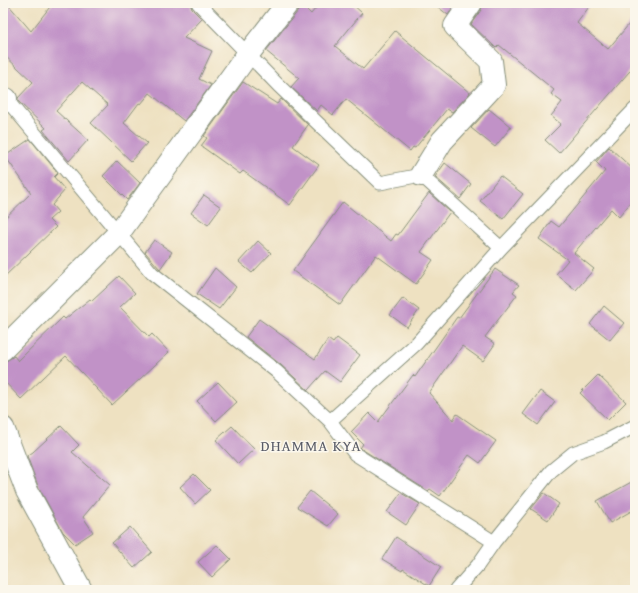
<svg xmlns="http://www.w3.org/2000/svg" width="638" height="593" font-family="'Gentium Book Plus',serif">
	<rect width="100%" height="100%" fill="#fbf7ec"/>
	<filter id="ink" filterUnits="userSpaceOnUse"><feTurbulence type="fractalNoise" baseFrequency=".025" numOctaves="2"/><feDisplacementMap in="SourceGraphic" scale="8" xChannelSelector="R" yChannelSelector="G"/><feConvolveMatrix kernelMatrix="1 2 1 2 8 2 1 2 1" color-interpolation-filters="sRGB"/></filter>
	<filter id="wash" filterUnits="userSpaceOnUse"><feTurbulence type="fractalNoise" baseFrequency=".012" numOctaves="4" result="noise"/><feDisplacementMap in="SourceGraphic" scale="16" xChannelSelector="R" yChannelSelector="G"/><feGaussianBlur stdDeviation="0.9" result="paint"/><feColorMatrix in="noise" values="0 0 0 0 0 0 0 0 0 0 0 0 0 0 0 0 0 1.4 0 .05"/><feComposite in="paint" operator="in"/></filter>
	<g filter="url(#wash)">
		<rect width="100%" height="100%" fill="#eee1c1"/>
		<g id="blocks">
			<path fill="#c192c7" d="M3,3H7L31,31L53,3H190L192,9L202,19L184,38L212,51L199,79L211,85L184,121L150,93L141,104L139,103L124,123L147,143L131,161L91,123L108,105L82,82L56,111L88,140L69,161L43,130L46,128L18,101V98L33,82L3,54Z
				M300,3L311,14L320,3H351L362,13L335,46L363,69L395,31L470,93L452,112L447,109L415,148L413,147L410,151L346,99L333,115L321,105L317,111L291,87L299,78L266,51L298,11Z
				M433,3H456L448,15Z
				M483,3H592L577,23L608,49L635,17V65L559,153L545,140L561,124L551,116L562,102L551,94L554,90L499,45L496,48L471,24L481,10Z
				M243,82L277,104L281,99L308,125L293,146L319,165L290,205L243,171L240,174L201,146L207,138L204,136Z
				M489,109L511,127L495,147L471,128Z
				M30,139L58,173L54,177L65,190L52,205L58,212L49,220L56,227L3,278V220L31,193L5,156Z
				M609,147L635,171V197L619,217L611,209L574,253L594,269L576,290L556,274L568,260L539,239L551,221L559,227L605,171L596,162Z
				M117,161L140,183L127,200L103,176Z
				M445,163L471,184L460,199L435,177Z
				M500,176L523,194L503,219L480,201Z
				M429,193L450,212L421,252L433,260L416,284L376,255L340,305L293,271L343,202L391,241L396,234L398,235Z
				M204,195L221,207L208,225L191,213Z
				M154,240L172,252L160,269L145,252Z
				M258,241L271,253L252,273L239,262Z
				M215,268L236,287L219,309L197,294Z
				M495,269L519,285L513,292L517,295L485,337L495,344L483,361L462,346L429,393L453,420L457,414L496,441L480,463L469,455L440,496L430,489L428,491L360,448L363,444L351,432L369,413L378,422L413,375L415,377L457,317L459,318Z
				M119,276L135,293L120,307L149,337L152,334L169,352L112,405L66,356L21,399L3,380V363L14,356L18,361L63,317L65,319L90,299L92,301Z
				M403,298L419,310L407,327L390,315Z
				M604,306L624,323L610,340L590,324Z
				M259,319L315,359L328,339L333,343L337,338L360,355L340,382L325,371L308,390L281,365L246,337Z
				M598,375L626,402L608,420L580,393Z
				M218,382L237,402L216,421L197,401Z
				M540,391L555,402L538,425L523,414Z
				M61,426L79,445L72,452L110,485L83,517L93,532L75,544L63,532L38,486L27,456L33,452Z
				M232,426L254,449L238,464L216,440Z
				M194,474L210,490L195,504L180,487Z
				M635,480V509L610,523L597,501Z
				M310,491L338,514L328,526L297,507Z
				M401,493L420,504L406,525L387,512Z
				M544,493L559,504L548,520L531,509Z
				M130,527L152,552L134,568L112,543Z
				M396,537L441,567L429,586L403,569L402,571L382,559Z
				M217,545L231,559L212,577L198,562Z"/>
		</g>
	</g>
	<g filter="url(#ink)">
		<use href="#blocks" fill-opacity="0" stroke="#868f7a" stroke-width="1"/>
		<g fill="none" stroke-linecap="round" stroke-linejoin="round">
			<g stroke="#868f7a" stroke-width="15">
				<path id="lane" d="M198,3L278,85L380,183L421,175L501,248
					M4,94L6,99L152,273L276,371L330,421
					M635,109L501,248L416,344L330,421L355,454L494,542L551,471L573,453L604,442L635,426
					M456,590L478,565L494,542"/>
			</g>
			<g stroke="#868f7a" stroke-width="24">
				<path id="street" d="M3,102L6,99
					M421,175L442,141L494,85L491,61L455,26L471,3
					M3,349L118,234L248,54L288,3
					M3,428L27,491L81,590"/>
			</g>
			<use href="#lane" stroke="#fff" stroke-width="13"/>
			<use href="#street" stroke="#fff" stroke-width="22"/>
		</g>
	</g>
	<g text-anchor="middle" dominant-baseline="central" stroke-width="3" stroke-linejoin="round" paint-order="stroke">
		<g font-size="15" letter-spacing="1" fill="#585b67" stroke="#fbf7ec">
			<text x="311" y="445">DHAMMA KYA</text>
		</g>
	</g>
	<rect width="638" height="593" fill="none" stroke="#fbf7ec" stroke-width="16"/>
</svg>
